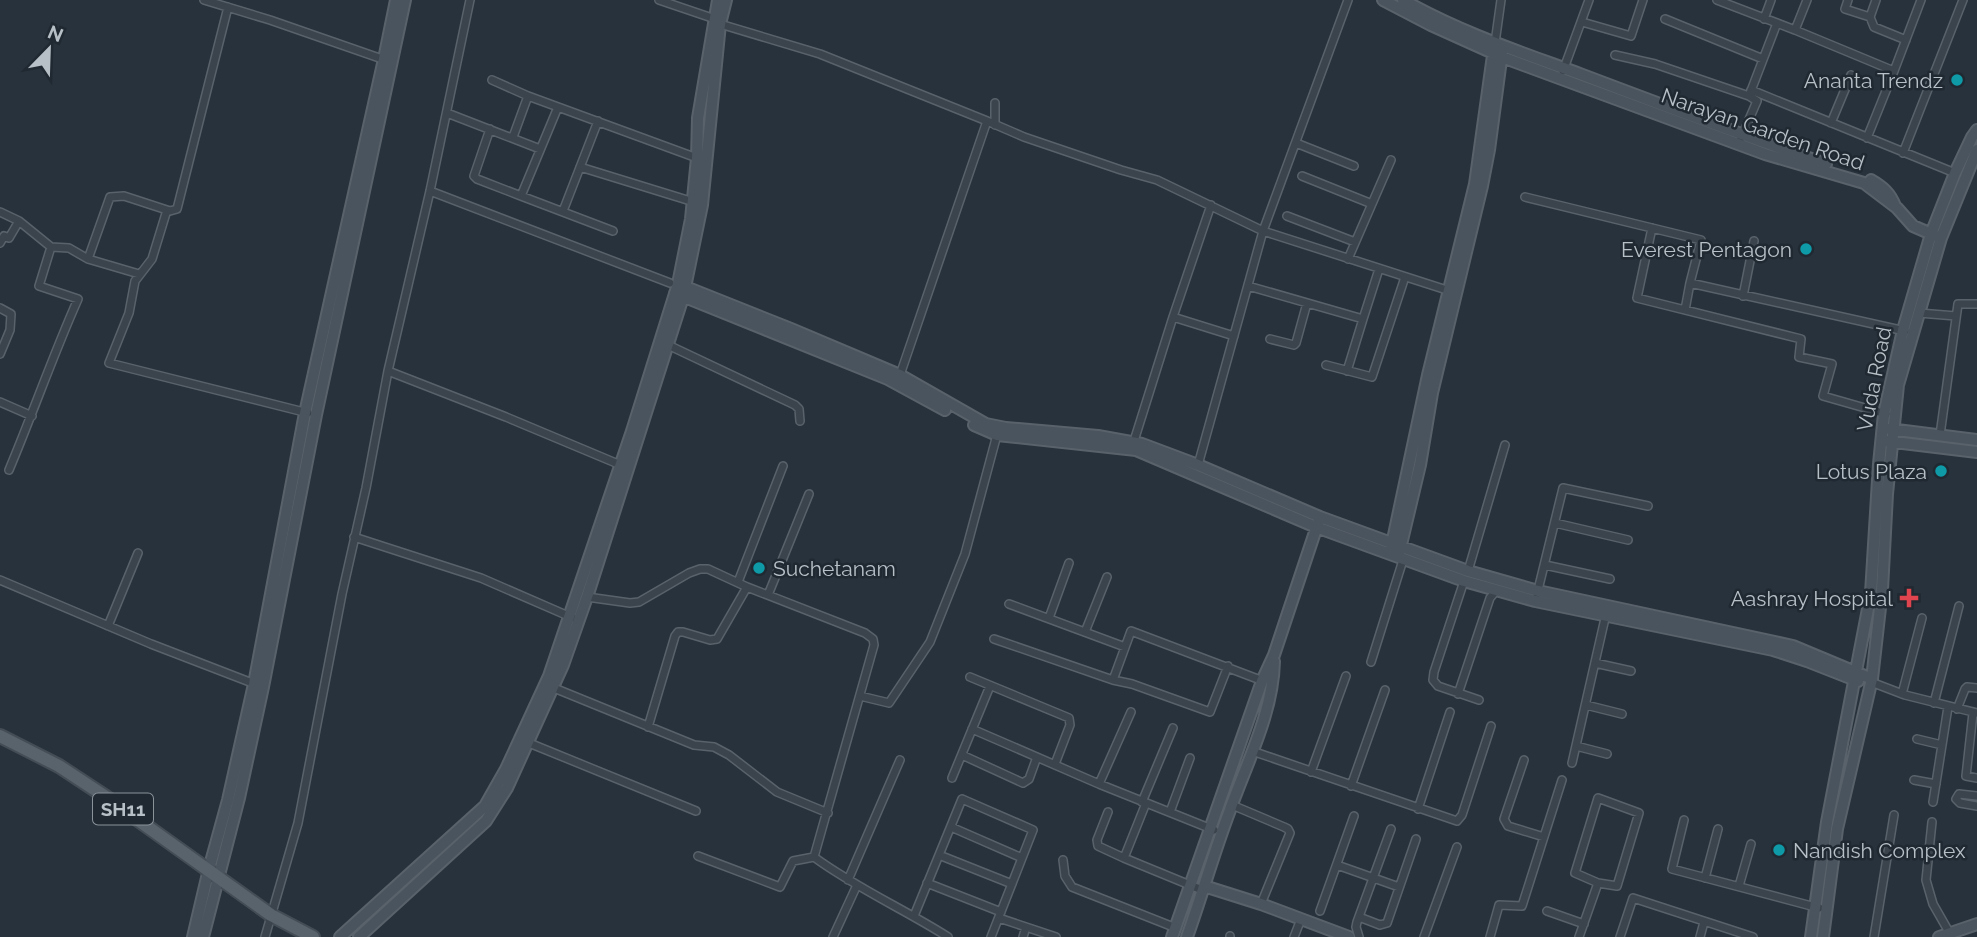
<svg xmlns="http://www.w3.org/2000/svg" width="1977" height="937" font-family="Raleway,sans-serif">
	<rect width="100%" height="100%" fill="#27323c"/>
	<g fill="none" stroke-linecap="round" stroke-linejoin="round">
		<g stroke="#59626a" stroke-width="10">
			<path id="street" d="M204,0L270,20L388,61
				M659,0L718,20
				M1717,0L1795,30L1894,71L1921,0
				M1848,0L1845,9L1870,17L1876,0
				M1870,17L1874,27L1906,40
				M1665,19L1763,59
				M1764,19L1771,0
				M1582,22L1631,36L1643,0
				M720,24L820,54L987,121
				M1795,30L1807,0
				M1495,43L1501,0
				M1615,55L1655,64L1749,96
				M1563,71L1589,0
				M492,80L528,96L697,158
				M1751,90L1955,173
				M558,107L521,196L613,231
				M447,113L540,149
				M1831,123L1851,75
				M995,125V103
				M490,129L474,176L477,179L521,196
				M513,137L528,96
				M1741,138L1757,101L1749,96L1777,23
				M1867,138L1894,71
				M1296,143L1354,166
				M1903,153L1963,0
				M580,167L697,203
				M1302,176L1372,204
				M430,191L670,283
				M1525,197L1701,240L1690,283L1905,331
				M167,210L152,259L135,281L129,313L109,363L308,413
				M563,211L598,121
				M0,212L19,221L51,247L39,286L78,299C53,355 33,413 9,470
				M1287,216L1355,242
				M1652,228L1637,298L1801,339L1799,357L1832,364L1823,396L1886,414
				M0,243L4,236L9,238L19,221
				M51,247L69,248L88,259L110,197L124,196L170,211L177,209L228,7
				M88,259L139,274
				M1348,259L1391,160
				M1248,286L1363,319L1347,371
				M1743,296L1754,241
				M0,308L11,314L10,330L0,354
				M1685,310L1690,283
				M1919,313L1956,316
				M1173,317L1234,336
				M1363,319L1379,269
				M1270,339L1294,345L1296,343L1307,303
				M668,345L795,405L799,409L800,421
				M1326,365L1372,377L1405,277
				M388,371L506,417L623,466
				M900,375L987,121L1024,137L1121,170L1157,180L1263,231L1453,292
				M0,402L32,416
				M1940,435L1958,304H1977
				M1134,441L1173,317L1211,205
				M1198,465L1263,231L1348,0
				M1555,523L1628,540
				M354,537L481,578L573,618
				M1545,565L1610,579
				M1468,571L1505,445
				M0,580L151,644L255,684
				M1464,581L1434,672L1433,680L1438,686L1479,700
				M738,582L783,466
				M1537,594L1563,488L1648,506
				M768,595L809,494
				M587,597L630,603L639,602L689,573L700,569H708L747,587L865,633L873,639L874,645L814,857C856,888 904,909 948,937
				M1009,604L1125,647
				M1049,618L1069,563
				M108,626L138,553
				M1085,632L1107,577
				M994,639L1113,680
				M1371,662L1403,560
				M1595,663L1631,671
				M1228,666L1210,712L1132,684L1113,680L1131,631L1263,681
				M970,677L1069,718L1070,725L1055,764
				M1871,682L1905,695L1977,713
				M554,688L694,745L714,747L729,755L777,792L828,813
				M1458,694L1490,598L1496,591
				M1902,694L1922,618
				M860,696L889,703L930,642L965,554L998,431
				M1934,703L1959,606
				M1586,705L1622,714
				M1957,709L1965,689L1967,687L1977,688
				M1973,713L1966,776L1977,778
				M648,727L675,636L678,632H683L710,640L717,639L747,587
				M972,729L1099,784L1214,830
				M1917,739L1942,745
				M529,743L696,811
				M1576,746L1607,754
				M1252,751L1457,821L1462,815L1491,726
				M962,755L1023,783L1029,779L1037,757
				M1524,760L1504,819L1508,826L1544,837
				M1572,763L1606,614
				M1311,772L1346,676
				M952,778L990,686
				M1914,780L1936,784
				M1099,784L1131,712
				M1351,786L1385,690
				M1977,796L1959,794L1956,799L1960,803L1977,806
				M1142,802L1173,728
				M1933,802L1948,707
				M1232,805L1284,827L1288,829L1290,833L1261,904
				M1418,809L1450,712
				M1108,812L1097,840L1098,846L1124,858L1202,890
				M1170,812L1190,758
				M1684,820L1672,869L1819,908
				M1932,822L1926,880L1933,904L1949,932
				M951,827L1022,858
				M939,855L1012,884
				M698,856L780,887L793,861L814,857
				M1124,858L1146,803
				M1063,860L1065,876L1072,887L1176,928
				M1337,865L1399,887
				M1705,878L1718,829
				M848,880L900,760
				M927,883L1001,912
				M1739,886L1751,844
				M1320,911L1354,816
				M1547,911L1584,924
				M914,916L962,799L1033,830L991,937
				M1359,917L1380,925L1387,923L1416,839
				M999,918L1056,937
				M265,937L298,823L342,594L366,488L388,371L430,191L470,0
				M833,937L857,885
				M1023,937L1026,927
				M1230,937V936
				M1294,937L1301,919
				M1359,937L1356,927L1357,922L1391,829
				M1424,937L1457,847
				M1490,937L1499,905L1522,906L1562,780
				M1579,937L1598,883L1617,886L1639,813L1598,798L1575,873L1598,883
				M1620,937L1633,898L1753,937
				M1700,937L1704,922
				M1874,937L1894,815"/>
		</g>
		<g stroke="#59626a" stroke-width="14">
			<path id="secondary" d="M1383,0L1431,25L1502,57L1765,154L1864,183L1897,208L1913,226L1936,236
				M1403,0C1459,32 1520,52 1580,74C1662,105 1744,136 1826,164
				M1871,180C1883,187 1890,193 1895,206
				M678,284L791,329L900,375L986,424L1006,428L1098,436L1142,444L1198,465L1320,517L1468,571L1538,591L1793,646L1872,679
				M675,293L888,379L945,410
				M974,425L997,435L1136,450L1316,527L1464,581L1535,601L1773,650L1807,661L1858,681
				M1889,429L1977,440
				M1886,441L1977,452
				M1391,549L1428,375L1475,184L1494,48
				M1399,553L1420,465L1432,393L1482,186L1489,150L1502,52
				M1204,886L1261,904L1349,937
				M193,937L209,869L228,800L254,684L305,413L384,59L396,0
				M203,937L239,798L263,687L316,415L405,0
				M340,937L485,806L506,769L549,676L632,431L678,284L691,219L697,158L698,118L718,0
				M359,937L486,821L507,788L563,665L587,597L683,297L702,205L720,24L726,0
				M1172,937L1262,681L1274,655L1318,523
				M1187,937C1202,895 1214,852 1230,810C1247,762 1273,713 1274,661
				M1811,937L1827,822L1871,593L1879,464L1884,414L1903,330L1931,234L1955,173L1972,137L1977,130
				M1823,937L1837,829L1872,679L1882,590L1887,494L1898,385L1941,238L1977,150
				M1939,937L1977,924"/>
		</g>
		<g stroke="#444d55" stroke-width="16">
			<path id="primary" d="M0,736L59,766L106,797L271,915L313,937"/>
		</g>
		<use href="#street" stroke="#3b444c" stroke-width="7"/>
		<use href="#secondary" stroke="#4a545e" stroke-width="10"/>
		<use href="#primary" stroke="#59636c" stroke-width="12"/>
	</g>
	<g fill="#0f9aa8" stroke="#202931" stroke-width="2.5">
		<circle cx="1957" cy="80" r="7"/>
		<circle cx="1806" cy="249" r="7"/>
		<circle cx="1941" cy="471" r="7"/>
		<circle cx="759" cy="568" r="7"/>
		<circle cx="1779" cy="850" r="7"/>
	</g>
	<path fill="#e0444e" stroke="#202931" stroke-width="2.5" d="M1905.5 587.5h7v7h7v7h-7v7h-7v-7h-7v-7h7z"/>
	<g text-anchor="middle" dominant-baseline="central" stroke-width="5" stroke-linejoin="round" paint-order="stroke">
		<rect fill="#202931" stroke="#8a929a" stroke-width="2" x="93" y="793.5" width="60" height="31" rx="5"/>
		<g font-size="19" font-weight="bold" fill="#b7bfc7">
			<text x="123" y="809">SH11</text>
		</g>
		<g font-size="21" fill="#b7bfc7" stroke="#202931" text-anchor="end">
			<text x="1943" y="80">Ananta Trendz</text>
			<text x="1792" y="249">Everest Pentagon</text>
			<text x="1927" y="471">Lotus Plaza</text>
			<text x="773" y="568" text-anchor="start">Suchetanam</text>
			<text x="1893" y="598">Aashray Hospital</text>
			<text x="1793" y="850" text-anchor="start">Nandish Complex</text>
		</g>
		<g font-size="21" fill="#b7bfc7" stroke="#202931">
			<text transform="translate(1763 129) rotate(19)">Narayan Garden Road</text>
			<text transform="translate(1874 379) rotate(-79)">Vuda Road</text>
		</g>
	</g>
	<g transform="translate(49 49) rotate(23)" stroke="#202931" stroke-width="5" paint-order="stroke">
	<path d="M0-5L12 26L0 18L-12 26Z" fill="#b7bfc7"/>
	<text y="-10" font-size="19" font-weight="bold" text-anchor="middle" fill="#b7bfc7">N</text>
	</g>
</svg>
